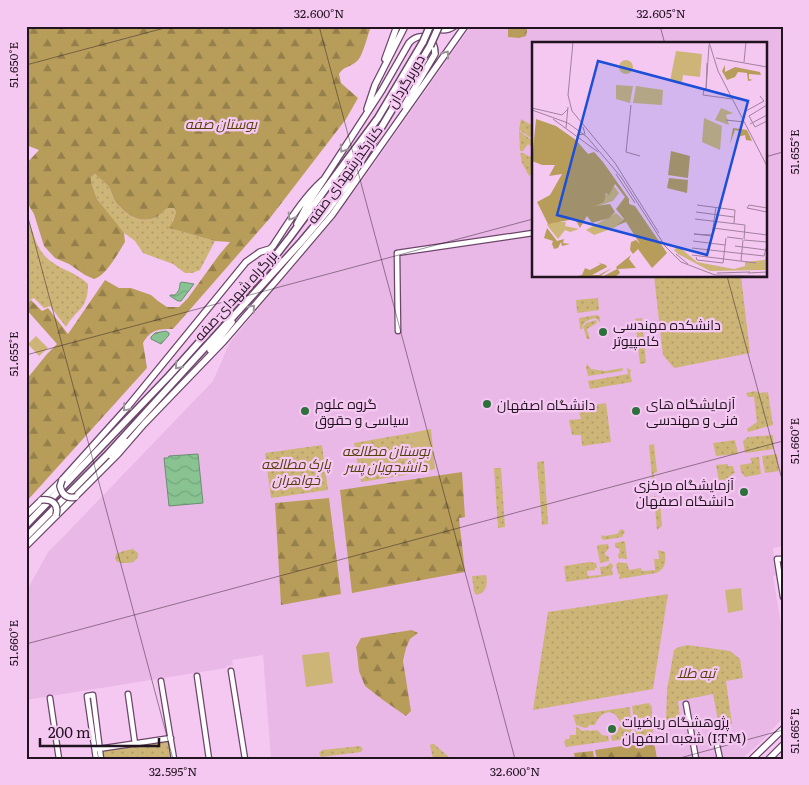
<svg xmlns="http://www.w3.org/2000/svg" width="809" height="785" font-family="Literata,Cairo,serif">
	<defs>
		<pattern id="green-dots" width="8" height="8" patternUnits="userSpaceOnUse" patternTransform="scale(1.25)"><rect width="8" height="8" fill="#cdb578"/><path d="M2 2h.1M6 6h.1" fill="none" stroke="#b09b68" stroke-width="1.8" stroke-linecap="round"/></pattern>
		<pattern id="forest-firs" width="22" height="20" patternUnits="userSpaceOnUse" patternTransform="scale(1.25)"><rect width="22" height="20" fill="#b89d5a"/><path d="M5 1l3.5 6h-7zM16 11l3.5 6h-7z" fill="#957f4a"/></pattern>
		<pattern id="water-waves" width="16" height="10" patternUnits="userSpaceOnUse" patternTransform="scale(1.25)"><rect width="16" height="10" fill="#89c392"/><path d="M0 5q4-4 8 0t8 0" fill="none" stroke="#76a77e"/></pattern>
	</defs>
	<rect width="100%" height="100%" fill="#f5c8f2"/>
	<path fill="#eab8e6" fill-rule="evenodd" d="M471,26H782L783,546L773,548L776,576H773L783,636V718L762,741L742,759H271L263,655L232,660L233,665L227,666L226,668L26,700V592L48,552L65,535L213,381L230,342L328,226L364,178ZM533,44H765V276H533Z"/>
	<path fill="url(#green-dots)" d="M521,119L533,126V136L531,138L519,130Z
		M519,131L533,141V148L528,144L523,151H520Z
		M533,152V171L529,176L522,163L520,153H523L530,157Z
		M95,174C99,178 106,182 109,187C112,192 112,197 116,202C129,220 151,228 167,208H174L176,212L170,228L215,241L200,270L192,273H185L173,264L143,253L135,241L124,233L116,225L97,199L91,182V177Z
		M26,215C33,227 34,244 44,255C56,269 75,271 88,284C88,310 77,308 66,327L50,306L44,308L34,298L26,302Z
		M654,276H741L750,353L674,368L663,355Z
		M598,298L599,310L577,313L576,300Z
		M597,315L600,317V322H599L598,320L595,318C589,320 583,321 582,329H580L579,318Z
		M642,318L646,363L640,364L635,319Z
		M596,320L597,323L587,329L590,339H587L583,327L586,323Z
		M587,364L591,369L605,371L623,368L622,371L588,376L586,367Z
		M627,368L631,370L630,374L632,382L590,389L588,381L628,374Z
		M755,391L760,393L768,392L773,425L748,432L747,429L757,422L754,397H748L746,393Z
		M606,403L611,442L582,446L581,435H572L569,420L581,419L578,408Z
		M411,433L418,473L361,482L354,443Z
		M773,435L774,449L745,453L743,441L748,437Z
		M735,440L738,454L716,456L713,443Z
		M654,444L657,472L654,473V478L652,479L649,445Z
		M322,445L328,490L271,498L265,453Z
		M777,454L779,471L765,473L762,456Z
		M759,457L761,474L745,477L741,472L740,465L752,463L750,458Z
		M544,461L548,524L542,525L537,462Z
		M728,464V466H733L735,473L732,474V479L719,480L716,465Z
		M494,468H501L505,527L498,528Z
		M654,496H656L657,501L660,502L662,526L657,530Z
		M621,529L625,531L622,537L604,540L602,539L601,535L604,536L617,534Z
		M624,541L625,542L627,559H623V558L619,559L618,555L620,552L619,551L620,549L615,547V543Z
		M608,544L609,548L605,553V555L609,557V561L600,563L597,547L598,545Z
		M133,549L138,553C139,564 126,564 117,562L115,559L116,554L123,551Z
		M658,550L665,552C666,561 666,569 656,573L619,579L620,574H618L616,564L619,562L622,563H627L629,570L641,568L642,571L655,570L654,559H659Z
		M589,562L596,563L597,568H595V570L587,571L588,576L601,575L600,567L606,566V567L610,563L613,565L612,570L613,575L566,582L564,566Z
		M486,575C488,584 487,593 476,595L474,592L472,576Z
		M668,594L653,689L533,710L548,612Z
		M688,645L730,651L740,659L743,678L726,681L732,724L719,726L713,694L678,701L680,718L666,721L667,690L674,650L679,647Z
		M649,703L652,707V719L634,720L632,706Z
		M630,707L631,721L620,722C613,706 600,712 595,725H589L588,727L585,728L576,725L573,715Z
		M652,722C656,738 648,736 635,738V723Z
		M632,724L633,738L612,741L611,736L618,730L620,725Z
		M576,727L580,729L582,731L588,730L590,731L597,730L602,735L608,736L609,741L566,747L564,742L566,739H569L570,735H576Z
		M167,740L169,742L171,759H103L102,751L104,750Z
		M432,744H434L451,759H433L430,745Z
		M360,746L363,749L361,752L321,757L319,753L322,750Z"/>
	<path fill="url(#forest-firs)" d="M26,26H371C368,34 363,55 358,60C352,67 343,66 339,74L341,83L358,98L346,119L270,218L173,329C159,329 151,329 143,343L147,368L26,502V380L47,354L57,344L26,309V303L31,300L42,311L48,308L68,334L105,280L119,288H131L151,295L158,301L167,307H179L188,298L219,255L230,242L215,241L169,228L173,221L176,212L174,208H167C151,228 129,220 116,202C112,197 112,192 109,187C106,183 99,178 95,174L91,177V182L97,199L124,233L125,242C118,253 106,276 94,279L85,275L69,264L55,258L44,246L34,214L26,201V164L39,150L26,145Z
		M508,26L526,27L527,31L526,36L519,38L508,37Z
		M462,472L465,517L459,518L465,572L352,593L340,490Z
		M329,498L341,594L281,605L275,503Z
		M412,630L418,633L410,639L406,648L403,661L411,711L406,716L383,700L365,686L359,671L357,653L356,647L361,638Z
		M649,742H652L655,747L657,759H597L595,750Z
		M593,751L594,759H575L574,753Z"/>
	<path fill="#cdb578" d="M36,336L48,348L39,356L28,344Z
		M431,429L435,469L418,473L411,433Z
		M741,588L743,610L728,613L725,590Z
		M329,652L333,683L306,687L302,655Z"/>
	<path fill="url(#water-waves)" stroke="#6a8e70" d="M182,282L194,284L181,301H178L170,296V295H175C179,291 180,288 180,283Z
		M166,331L169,333V335L161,344L151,339V337L155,333Z
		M198,454L203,503L169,506L164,458H168L169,456Z"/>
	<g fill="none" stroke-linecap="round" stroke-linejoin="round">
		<g stroke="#6c466a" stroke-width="7">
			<path id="minor" d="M398,331L397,253L533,233
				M783,559H777L783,597
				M231,671L245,759
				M197,676L209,759
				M161,681L174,759
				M128,694L135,744
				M50,698L59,759
				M686,704L696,759
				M715,736L720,759
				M98,749L171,738
				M96,759L87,696L93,695L101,759"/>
		</g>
		<g stroke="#6c466a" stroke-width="8">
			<path id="major" d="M431,26C439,30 446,32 454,26
				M385,59L397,26
				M367,109L375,85L405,26
				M297,224L306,207L382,90L409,43C420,31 435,37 435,54L404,106
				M210,350L232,322
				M110,455L125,441
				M26,515L62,480L125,410L246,262L260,252L270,249L273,246C289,222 302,199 323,180
				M26,546L118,454L144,424L224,341L281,275L332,215L465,26
				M752,759L783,729
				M769,759L783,745"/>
		</g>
		<g stroke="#6c466a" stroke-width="9">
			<path id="highway" d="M26,525L169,376L269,264L290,237L378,118L423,42
				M26,537L108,454L302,241L328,210L348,183L430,46"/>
		</g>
		<use href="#minor" stroke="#fff" stroke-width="4.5"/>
		<use href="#major" stroke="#fff" stroke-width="5.5"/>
		<use href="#highway" stroke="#fff" stroke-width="6"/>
		<g stroke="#6c466a" stroke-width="8" stroke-linecap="butt">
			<path id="major-bridge" d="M62,480L60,486C62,495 67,499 76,497
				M41,500C52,499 59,504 56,515"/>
		</g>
		<g stroke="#6c466a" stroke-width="9" stroke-linecap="butt">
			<path id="highway-bridge" d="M423,42L430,26
				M430,46L439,26"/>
		</g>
		<use href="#major-bridge" stroke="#fff" stroke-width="5.5"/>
		<use href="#highway-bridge" stroke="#fff" stroke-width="6"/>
	</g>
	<defs><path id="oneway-chevron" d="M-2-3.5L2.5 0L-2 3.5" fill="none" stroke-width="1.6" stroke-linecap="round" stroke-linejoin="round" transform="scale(1.25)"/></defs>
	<g stroke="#9c959b">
		<use href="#oneway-chevron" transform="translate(446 54) rotate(-54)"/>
		<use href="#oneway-chevron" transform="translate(343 149) rotate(123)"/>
		<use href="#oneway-chevron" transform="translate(291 217) rotate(123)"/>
		<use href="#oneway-chevron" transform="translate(252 308) rotate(-49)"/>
		<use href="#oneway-chevron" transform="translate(178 366) rotate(132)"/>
		<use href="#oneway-chevron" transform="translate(126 408) rotate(130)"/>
	</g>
	<path fill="none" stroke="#221321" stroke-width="1" stroke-opacity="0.45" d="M319,26L515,759M660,26L665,44M26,65L172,26M765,157L783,152M26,210L173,759M727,276L783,483M26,355L533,219M26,644L783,441M676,759L783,730"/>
	<g fill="#2c713c" stroke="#f5c8f2" stroke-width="2">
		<circle cx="603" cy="332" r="5"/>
		<circle cx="487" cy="404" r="5"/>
		<circle cx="305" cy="411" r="5"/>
		<circle cx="636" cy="411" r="5"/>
		<circle cx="744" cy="492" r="5"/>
		<circle cx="612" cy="729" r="5"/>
	</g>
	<g text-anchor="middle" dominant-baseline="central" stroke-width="4.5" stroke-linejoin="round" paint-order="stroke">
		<g font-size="14" fill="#221321" stroke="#f5c8f2">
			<text transform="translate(405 81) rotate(-59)">دوربرگردان</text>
			<text transform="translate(344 174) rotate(-54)">کنارگذرشهدای صفه</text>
			<text transform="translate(235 295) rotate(-48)">بزرگراه شهدای صفه</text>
		</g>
		<g font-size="14" font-style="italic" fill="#55420b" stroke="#f5c8f2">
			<text x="221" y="123">بوستان صفه</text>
			<text x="386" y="450">بوستان مطالعه<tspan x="386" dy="16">دانشجویان پسر</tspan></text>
			<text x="296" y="463">پارک مطالعه<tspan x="296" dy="16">خواهران</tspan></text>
			<text x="696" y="672">تبه طلا</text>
		</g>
		<g font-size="14" fill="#221321" stroke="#f5c8f2" text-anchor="start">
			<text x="613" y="324">دانشکده مهندسی<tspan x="613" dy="16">کامپیوتر</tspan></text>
			<text x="315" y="403">گروه علوم<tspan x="315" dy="16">سیاسی و حقوق</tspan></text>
			<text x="646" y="403">آزمایشگاه های<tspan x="646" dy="16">فنی و مهندسی</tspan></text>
			<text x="497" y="404">دانشگاه اصفهان</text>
			<text x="734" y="484" text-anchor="end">آزمایشگاه مرکزی<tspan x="734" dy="16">دانشگاه اصفهان</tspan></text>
			<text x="622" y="721">پژوهشگاه رياضيات<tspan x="622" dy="16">شعبه اصفهان (ITM)</tspan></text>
		</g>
	</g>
	<g transform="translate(532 42)">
		<rect width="235" height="235" fill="#f5c8f2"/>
		<path d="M144,9L170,12L168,35L151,33L150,41L138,39ZM84,43L101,44L98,61L84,57ZM104,44L131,48L130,63L101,61ZM189,66L201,71L194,73L197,83L183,78ZM172,76L190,84L188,108L170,100ZM82,144L87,151L81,159L63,165ZM84,171L91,177L84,185L62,193L54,188ZM17,180H34L33,184L47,187L38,190L33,188L26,197L15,183ZM146,204L165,220L202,227L213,224V220L233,218L235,208V228L178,229L146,212L142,208Z" fill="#cdb578"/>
		<path d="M193,23V30L203,25L228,30L229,33L217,32V37L221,38L216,39L215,31L206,30L203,35L195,38L190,29ZM4,77L24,84L44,98L56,112L62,110L71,120L97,157V162L103,164L135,211L120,226L106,207L101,212L98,208L99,200L104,198L108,202L94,180L84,184L92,177L84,167L93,155L83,142L77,153L74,151L72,160L63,164L78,162L83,170L77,176L60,181L55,174L48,186L43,177L16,182L5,160L18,153L30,132L17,134L23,123H10L0,119ZM201,86L215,88L220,99L214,98L213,93L206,95L207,89L203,88L198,102ZM139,109L158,114L156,136L136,133ZM137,136L156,138L155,151L135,146ZM15,186L25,199L32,197L31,201L38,202L30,204L29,200L26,206L22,207L20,202L18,207L21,199L12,196ZM99,213L97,217L104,226L86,227L88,231L83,235H70L85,227L84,225ZM65,220L74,223L75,225L60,233H67L80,226L67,235H41L50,233L53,226L58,228L69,222Z" fill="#b89d5a"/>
		<path d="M87 25a7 7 0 1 1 14 0a7 7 0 1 1-14 0Z" fill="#cdb578"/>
		<path fill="none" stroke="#a1809e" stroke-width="1" d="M177,0L186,29L235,124M184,16L235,25M212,20L214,0M172,48L171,53L200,57M174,48L177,3M174,48L175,21M99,63L94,110L108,114M235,63L217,74L223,85L235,79M0,66L30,73L36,67M0,68L36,81L55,95L89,135L133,204L149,220L183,233L235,234M40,69L83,121L127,191M40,69L36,53L41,0M212,70L232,59L228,54M21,77L66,110M194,78L212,80M218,82L235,73M34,86L36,65M45,93L53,92L51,85M84,132L103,161M165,163L203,168L202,181M215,166L217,163L235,166M215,166L235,170M164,170L202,175M163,177L213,183L212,197M181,186L235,193M180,193L162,192L180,194M180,193L184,165M195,195L211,197M212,198L235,200M161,199L193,203M203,204L234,208M160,206L232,214L235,203M144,212L156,222M160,213L224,221M164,215L165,218L191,221L194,196M209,219L211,198M185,231L218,230M216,231L235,230"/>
		<path fill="#1d4ed8" fill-opacity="0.15" stroke="#1d4ed8" stroke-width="2.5" d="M66,19L216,59L175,213L25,173Z"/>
		<rect width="235" height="235" fill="none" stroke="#221321" stroke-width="2.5"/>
	</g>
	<rect width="809" height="785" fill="none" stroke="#f5c8f2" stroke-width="55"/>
	<path d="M40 738v8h119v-8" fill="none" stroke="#221321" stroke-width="2.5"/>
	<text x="48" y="738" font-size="15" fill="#221321" stroke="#f5c8f2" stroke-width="4" paint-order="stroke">200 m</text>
	<rect x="28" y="28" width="754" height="730" fill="none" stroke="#221321" stroke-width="2"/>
	<g font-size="12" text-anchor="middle" fill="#221321">
		<text x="319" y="18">32.600°N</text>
		<text x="661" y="18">32.605°N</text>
		<text transform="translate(14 65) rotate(-90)" y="4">51.650°E</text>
		<text transform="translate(795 152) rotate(-90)" y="4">51.655°E</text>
		<text transform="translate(14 354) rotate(-90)" y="4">51.655°E</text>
		<text transform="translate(795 441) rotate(-90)" y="4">51.660°E</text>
		<text transform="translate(14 643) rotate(-90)" y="4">51.660°E</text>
		<text transform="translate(795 731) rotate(-90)" y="4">51.665°E</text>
		<text x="173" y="776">32.595°N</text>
		<text x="515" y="776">32.600°N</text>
	</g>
</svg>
